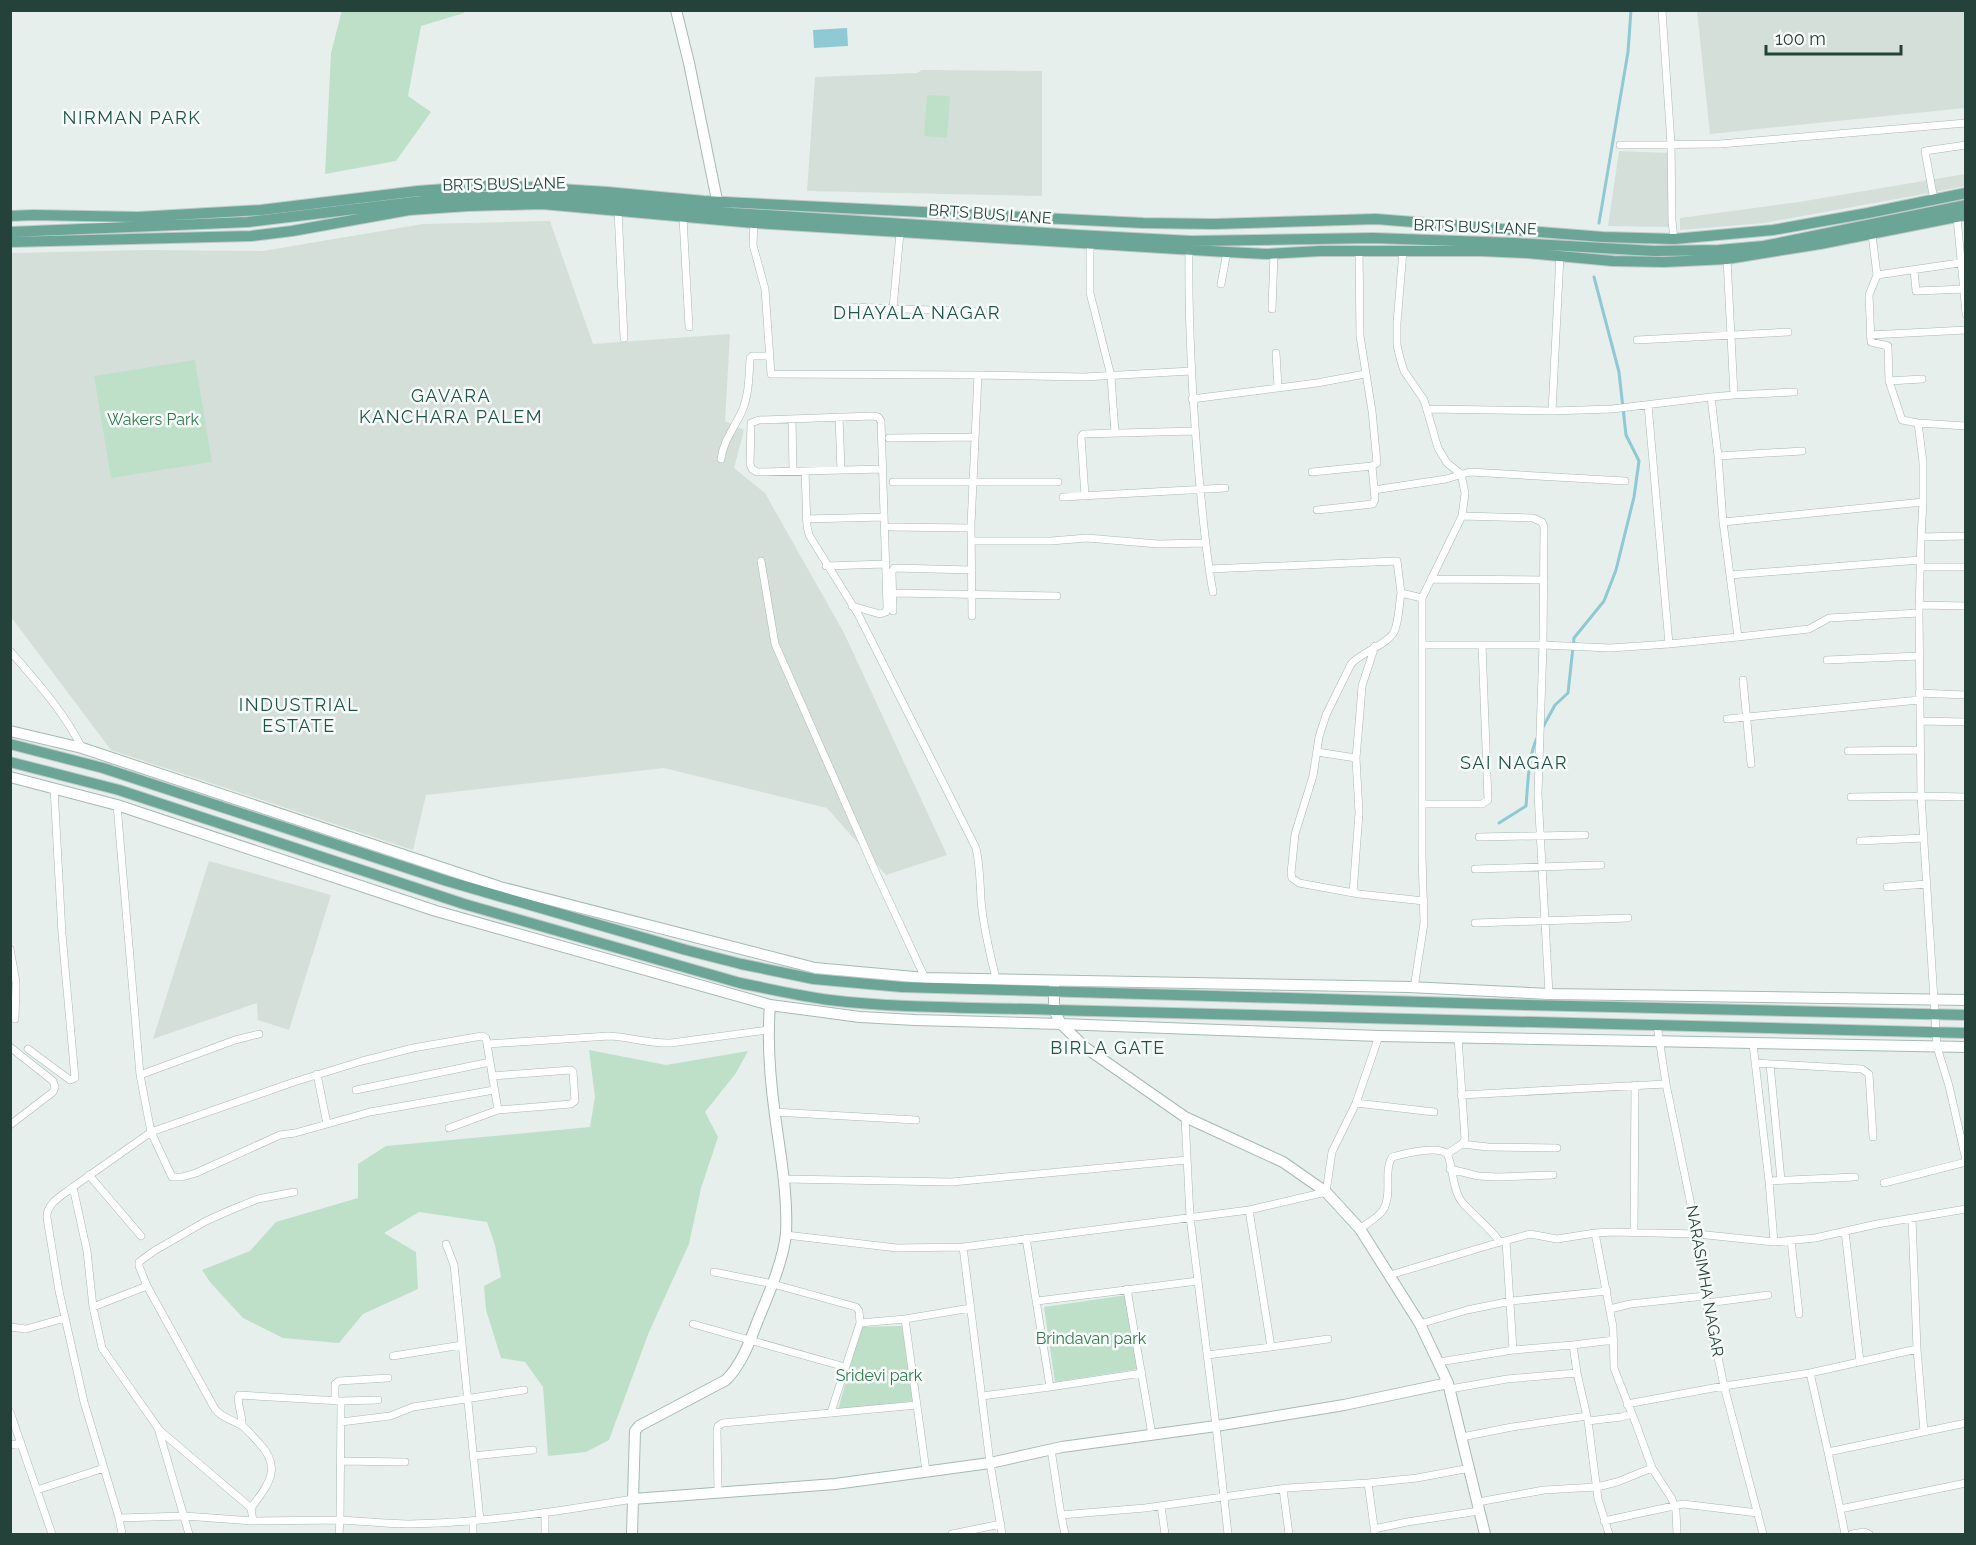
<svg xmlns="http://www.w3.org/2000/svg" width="1976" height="1545" font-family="Raleway,sans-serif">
	<rect width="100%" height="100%" fill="#e6efeb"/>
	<path fill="#d4dfda" d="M1697,11H1965V108L1710,134Z
		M922,70L1042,71V196L807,191L815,77L917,73Z
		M1619,151L1669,153L1670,227L1608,226Z
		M1965,174V186L1913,196L1764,223L1680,230V218L1799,202Z
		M550,221L593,344L730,334L725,421L744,430L734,468L765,493L844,633L947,855L886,875L827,808L664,768L426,795L413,850L111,750L11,617V253L146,250L263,251L423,224Z
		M209,861L331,895L289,1030L258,1020L257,1003L153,1039Z"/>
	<path fill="#bfe0c8" d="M342,10L464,11V13L421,26L408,96L431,112L396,161L325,174L331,53Z
		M927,95L950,96L947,138L924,136Z
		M195,360L212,462L111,478L94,376Z
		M589,1050L666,1065L748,1051L736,1073L705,1112L718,1137L701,1188L689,1244L649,1332L609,1440L586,1452L548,1456L543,1387L525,1362L501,1358L486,1310L484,1286L501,1277L495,1245L487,1222L419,1212L384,1233L416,1252L418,1289L363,1314L339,1343L283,1338L243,1318L210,1282L202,1270L250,1251L276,1222L358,1198V1164L386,1146L590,1127L595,1097Z
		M1127,1295L1138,1369L1055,1382L1044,1307Z
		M902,1326L913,1401L838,1410L861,1327Z"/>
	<path fill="#8ec9d4" d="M847,28L848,46L814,48L813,30Z"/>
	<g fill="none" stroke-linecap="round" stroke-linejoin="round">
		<path stroke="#8ec9d4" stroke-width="3" d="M1599,223L1628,52L1631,10
			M1543,727L1555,705L1568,693L1574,638L1604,601L1616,570L1634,497L1639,461L1626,435L1619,372L1594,277
			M1499,823L1526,806C1528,784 1528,755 1538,736"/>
		<g stroke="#a8b8b2" stroke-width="8">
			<path id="street" d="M1662,10L1671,144L1672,221L1674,239
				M1620,145L1720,144L1966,123
				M1934,200L1925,151L1966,145
				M618,210L624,338
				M1957,217L1966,314
				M683,218L689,327
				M754,223L753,245L765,289L771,374L978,375L971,525L972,616
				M1872,234L1877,275L1869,295L1871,342L1888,346L1889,381
				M1090,244V293L1111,376L1115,433
				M1189,250C1188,322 1192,393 1198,465C1202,507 1205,550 1213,592
				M1403,251L1397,323V345L1400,358L1404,371L1424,400L1438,448L1447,463L1461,474L1465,493L1462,516L1422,598V855L1424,923L1414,988
				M1914,270L1916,291L1966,289
				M1877,275L1966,262
				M1221,284L1227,252
				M851,307L983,312
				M893,308L900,233
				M1272,309L1274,254
				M1870,335L1966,330
				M1637,340L1788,332
				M1276,353L1278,387
				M978,375L1084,377L1191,371
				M1922,379L1889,381L1902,420L1918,423L1923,462V502
				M1734,395L1794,392
				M1192,399L1317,383L1365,374
				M1648,405L1669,644
				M1428,409L1552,411L1612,409L1711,397
				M1552,411L1560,256
				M839,417L841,470
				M792,419L793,471
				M1918,423L1966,426
				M889,438L975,437
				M1718,456L1802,451
				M721,459C723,441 735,427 742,411C749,395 749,376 750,358L752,356H769
				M805,471L807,526L809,535L858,614L976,848C980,866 980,882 981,900C983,927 990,953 996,979
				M1312,472L1372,466L1377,463L1372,411L1360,336L1359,251
				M893,482H1058
				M1374,490L1446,479L1470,472L1625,481
				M1085,496L1081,437L1083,434L1195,431
				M1063,497L1225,488
				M1317,510L1373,504L1375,499L1372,466
				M806,519L884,517
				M1723,522L1718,456L1711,397L1734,395L1727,259
				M890,527L971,528
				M1921,537L1919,613L1921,796L1966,797
				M971,541H1051L1087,538L1158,544L1206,543
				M761,561L775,644L877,875L925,978
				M826,566L885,564
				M1920,567H1966
				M1209,569L1397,561L1401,593L1422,598
				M1730,575L1920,560
				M1431,579L1544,580
				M893,593L1057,596
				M1401,593C1399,605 1399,621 1394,632C1388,644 1362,652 1351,664L1326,715L1319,737L1313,776L1295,834L1291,873L1292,878L1299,883L1359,894L1424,901
				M1919,605L1966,606
				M852,606L880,614L886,612L887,607L881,421L878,417L873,416L759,420L751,423L750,464L752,469L757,472L883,469
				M893,611L892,572L894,568L972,570
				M1738,637L1809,629L1829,618L1919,613
				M1422,645H1543L1544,527L1542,522L1533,518L1462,516
				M10,651C37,682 64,712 82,748
				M1827,660L1919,656
				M1743,680L1751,764
				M1919,693L1966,695
				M1727,719L1919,700
				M1920,721L1966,722
				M1848,751L1920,750
				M1317,752L1356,758
				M1851,797L1921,796L1937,1047L1949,1086L1966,1160
				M1422,804H1482L1488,800L1482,645
				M1479,837L1585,835
				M1860,841L1924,838
				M1475,869L1601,865
				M1887,887L1927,884
				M1353,893L1359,813L1356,758L1360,712L1362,686L1375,646
				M1475,923L1628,918
				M10,949L16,982L15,1019
				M1549,994L1538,794L1543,645L1610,648L1669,644L1738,637L1723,522L1923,502L1921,537L1966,536
				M1657,1025L1666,1084L1697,1234L1705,1296L1724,1386L1763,1534
				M487,1044L498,1110
				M1753,1044L1769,1181L1855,1177
				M10,1047L53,1081L55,1087L53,1092L10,1125
				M28,1049L70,1080L75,1078L62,934L54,788
				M1755,1063L1862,1069L1869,1074L1873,1137
				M1770,1064L1781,1180
				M317,1074L327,1124
				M140,1075L235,1040L259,1034
				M356,1090L490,1062
				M494,1090L370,1112L295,1133L280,1135L196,1173L182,1177H172L151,1132L294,1082L362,1061L413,1048L482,1036L486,1038L487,1044L609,1036C630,1037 650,1044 671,1043L768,1030
				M1461,1095L1666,1084
				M1356,1103L1434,1112
				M774,1112L916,1120
				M1185,1117L1190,1217L1216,1426L1228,1534
				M449,1128L498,1110L571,1104L575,1101L573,1072L571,1070L492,1076
				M1462,1144L1488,1147L1557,1148
				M1447,1154L1462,1144L1465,1139L1458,1037
				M1450,1169L1478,1176L1498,1177L1553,1175
				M89,1175L141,1236
				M784,1179L952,1182L1187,1160
				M1769,1181L1774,1242
				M1884,1183L1966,1162
				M73,1187L151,1132L140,1075L117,805
				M1360,1229C1367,1223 1378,1218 1383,1210C1393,1194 1383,1172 1392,1157C1403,1154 1438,1145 1447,1154C1452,1160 1452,1190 1462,1202C1474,1216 1489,1227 1500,1242
				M1845,1231L1860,1362
				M1634,1232L1635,1085
				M1595,1233L1613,1327L1614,1368L1617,1376L1636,1424L1652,1468L1672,1499L1676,1511L1677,1534
				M786,1235L897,1248L963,1247L1249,1210L1326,1192L1332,1152L1356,1103L1379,1036
				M1026,1238L1050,1387L1142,1373
				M1791,1240L1799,1314
				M1506,1241L1513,1350
				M446,1244L454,1265L480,1520
				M963,1247L990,1463L1002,1534
				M714,1272L773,1284L856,1307L859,1311L860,1323
				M1390,1275L1490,1245L1530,1234L1557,1239L1595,1233L1612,1232L1697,1234L1774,1242L1815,1238L1877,1224L1966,1209
				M147,1286L139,1266V1262L154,1251L206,1221L233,1209L258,1199L294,1192
				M1127,1289L1152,1435
				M1037,1301L1198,1281
				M1707,1303L1768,1295
				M93,1307L147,1286L215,1409C223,1419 232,1419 242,1426C248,1430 254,1438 259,1443C283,1468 268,1485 251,1508
				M1610,1309L1630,1304L1705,1296
				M905,1319L926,1471
				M693,1324L845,1367
				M1420,1324L1467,1310L1511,1301L1607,1291
				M10,1327L26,1329L65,1318
				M1573,1345L1577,1373L1588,1421L1598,1499L1609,1534
				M1271,1347L1328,1339
				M1917,1349L1924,1432
				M1207,1355L1271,1347L1249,1210
				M393,1356L462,1345
				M1439,1362L1513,1350L1573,1345L1614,1340
				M1810,1373L1828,1452
				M1450,1389L1507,1379L1577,1373
				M982,1396L1050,1387
				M335,1401V1384L339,1381L388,1378
				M1627,1404L1724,1386L1810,1373L1917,1349L1912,1218
				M10,1412L52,1534
				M831,1412L860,1323L905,1319L971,1308
				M1588,1421L1621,1417L1632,1414
				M341,1422L390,1416L413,1407L524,1390
				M1966,1423L1828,1452L1840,1509L1966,1483
				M242,1426C243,1416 236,1402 239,1395L341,1401L378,1400
				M158,1429L251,1508L253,1521
				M1462,1437L1512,1427L1587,1416
				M10,1445L21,1443
				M1051,1449L1061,1515L1145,1508L1287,1488L1368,1483L1375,1534
				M473,1456L533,1450
				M340,1461L405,1462
				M1368,1483L1417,1478L1470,1468
				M1283,1489L1289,1534
				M37,1490L104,1468
				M718,1492L717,1431L718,1426L723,1423L917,1405
				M1478,1502L1544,1490L1597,1487L1617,1482L1652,1468
				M1161,1506L1165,1534
				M1840,1509L1845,1534
				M545,1512V1534
				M1061,1515L1065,1534
				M119,1518L185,1516L253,1521L340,1520L341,1401
				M1604,1521L1683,1504L1758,1513
				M1374,1529L1407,1522L1479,1511
				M122,1534L119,1518L84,1402L59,1291L47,1218C46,1203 63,1195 73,1187L87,1251L93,1307L102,1348L158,1428L189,1534
				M339,1534L340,1520C363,1521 386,1524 409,1524C484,1523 560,1511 633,1499
				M473,1534V1520
				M952,1534L1001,1524
				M1852,1534L1864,1532L1869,1534"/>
		</g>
		<g stroke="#a4bbb3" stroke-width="12">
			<path id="secondary" d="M676,10L689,63L719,210
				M10,731L82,748L500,887L815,968L925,978L1409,987L1549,994L1966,1000
				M10,777L117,805L436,911L770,1005L860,1017L915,1020L1061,1024L1379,1036L1966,1047
				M1054,984V1010L1061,1024L1086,1048L1185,1117L1283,1162L1326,1192L1360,1229L1420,1324L1448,1383L1485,1534
				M633,1499L835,1484L990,1463L1062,1447L1216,1426L1344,1405L1448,1383
				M632,1534L635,1431L639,1426L726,1380C742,1364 750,1341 758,1320C768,1296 784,1259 786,1233C788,1193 780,1154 775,1115C770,1079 767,1041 770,1005"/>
		</g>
		<g stroke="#c2cac8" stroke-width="12">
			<path id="primary" d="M10,216L33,215L138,217L261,210L418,191L498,185L607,192L704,201L1143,223L1214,224L1376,219L1603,237L1674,239L1773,230L1868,213L1966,193
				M10,232L248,222L455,197L546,196L733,213L1077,235L1191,241L1373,238L1514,243L1654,251L1719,250L1764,246L1966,205
				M10,242L251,236L292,231L409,210L468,206L542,204L754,223L1227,252L1266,254L1320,251H1480L1527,253L1613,261L1664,262L1727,259L1820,244L1966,215
				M10,744L103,768L447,881L686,950L741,964L814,979L902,987L1526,1005L1966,1015
				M10,762L119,790L464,904L740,983C770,989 799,996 830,1000C904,1009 979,1007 1054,1010L1966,1033"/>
		</g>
		<use href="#street" stroke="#fff" stroke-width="7"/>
		<use href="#secondary" stroke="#fff" stroke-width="10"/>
		<use href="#primary" stroke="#6aa596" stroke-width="10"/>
	</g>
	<g text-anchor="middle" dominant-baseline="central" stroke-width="5" stroke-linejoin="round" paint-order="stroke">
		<g font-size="16" fill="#24423a" stroke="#f7fbf9">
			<text transform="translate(504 184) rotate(-1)">BRTS BUS LANE</text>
			<text transform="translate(990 214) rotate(4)">BRTS BUS LANE</text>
			<text transform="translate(1475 227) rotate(2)">BRTS BUS LANE</text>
			<text transform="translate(1705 1281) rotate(80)">NARASIMHA NAGAR</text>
		</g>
		<g font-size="16" fill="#2d7a4b" stroke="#f7fbf9">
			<text x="153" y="419">Wakers Park</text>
			<text x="1091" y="1338">Brindavan park</text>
			<text x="879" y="1375">Sridevi park</text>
		</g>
		<g font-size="18" letter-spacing="1.5" fill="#1f5548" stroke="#f7fbf9">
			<text x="132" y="117">NIRMAN PARK</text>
			<text x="917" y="312">DHAYALA NAGAR</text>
			<text x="451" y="395">GAVARA<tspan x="451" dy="21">KANCHARA PALEM</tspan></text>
			<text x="299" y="704">INDUSTRIAL<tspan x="299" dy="21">ESTATE</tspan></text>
			<text x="1514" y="762">SAI NAGAR</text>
			<text x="1108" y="1047">BIRLA GATE</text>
		</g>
	</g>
	<rect width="1976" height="1545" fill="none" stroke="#24423a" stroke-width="24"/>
	<path d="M1766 45v9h135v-9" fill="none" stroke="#24423a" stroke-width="3"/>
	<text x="1775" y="45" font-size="18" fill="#24423a" stroke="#f7fbf9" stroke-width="4.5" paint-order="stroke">100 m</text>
</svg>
